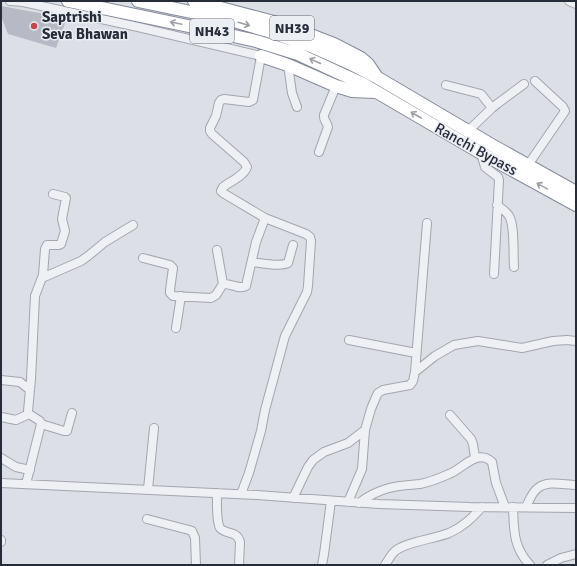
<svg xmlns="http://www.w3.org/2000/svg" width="577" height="566" font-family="Signika,sans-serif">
	<rect width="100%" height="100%" fill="#dcdfe5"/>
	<path fill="#b7bac4" d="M1,6L67,18L56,48L8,34L1,16Z"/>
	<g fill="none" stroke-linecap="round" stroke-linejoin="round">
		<g stroke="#a2a6ae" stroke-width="10">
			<path id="minor" d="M10,1L23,2L138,27L261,56L253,100L249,102L224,99L221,100L219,103L216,116L210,128V131L212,134L244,162L247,167C244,176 231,181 223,187L221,191L223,193L265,218L256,242L246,286C239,290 231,283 223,284L216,295L211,298L173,296L170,293V290L173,268L170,265L143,258
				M569,1L576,4
				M288,65L292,93L297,107
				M446,85L481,94L492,108
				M468,131L492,108L497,104L524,84
				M319,152L328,127C327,122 323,120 324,115L336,86
				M481,153L485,167L498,177L499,180L494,274
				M528,165L563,114L565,111L563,107L535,81
				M497,205C502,209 507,212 509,216C515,225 513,256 514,267
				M217,250L223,284
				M252,262C261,263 280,267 288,263L293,245
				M42,278L81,261L88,256L105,242L133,225
				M176,328L181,296
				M349,340L416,353
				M415,372L427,223
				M1,380L20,382L30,390
				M450,415L471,439L473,444L475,458
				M1,417L16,420L29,414
				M41,424L64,431H67L72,413
				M1,458L16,467L30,470
				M1,483L257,495L379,504L470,507L576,508
				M26,484L41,424L40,421L29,414L28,411L31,379L35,296L43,275L45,249L47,245H59L61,244L65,231L62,219L66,198L65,197L53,194
				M148,489L154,428
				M217,493C217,501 216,521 220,528C226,535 237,530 240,542L239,565
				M241,494L249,473L261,431L265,410L285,336L307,292L308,286L311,241L310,237L306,234L265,218
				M293,498L308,467L313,460L324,452L348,443L365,430
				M348,502L362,469L365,430L371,409L376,397L378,393L383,390L410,385L413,381L415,372L435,356L454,345L478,341L522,348L553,341L567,340L576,341
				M359,503C368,496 378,491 389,488C399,485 410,485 420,484C430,482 440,478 449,474C463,469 477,448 492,462L496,483L505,507
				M513,507C514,530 513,547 530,565
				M526,507C529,501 532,492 538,488C548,480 564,485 576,485
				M147,519L189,530L192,531L195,538L196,565
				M1,542V540
				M322,565L324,554L331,501
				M385,565C388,561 390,556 394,552C404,542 434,539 449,533C463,527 472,518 482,507
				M547,565L561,558L576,554"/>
		</g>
		<g stroke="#858b9b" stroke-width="14">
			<path id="highway" d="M68,1L193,27L256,41L298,54L363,84L481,153L576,205
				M138,1L234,21L268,31L311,46L349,63L378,78L490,144L576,192
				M194,1L285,25L334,44L361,58L368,64L376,76
				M261,56L288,65L336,86L352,91L374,92"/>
		</g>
		<use href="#minor" stroke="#eef0f4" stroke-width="8"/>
		<use href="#highway" stroke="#fff" stroke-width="12"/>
	</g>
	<defs><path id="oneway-shaft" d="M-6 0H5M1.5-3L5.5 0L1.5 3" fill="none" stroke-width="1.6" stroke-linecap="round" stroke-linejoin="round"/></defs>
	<g stroke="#9ea0a6">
		<use href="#oneway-shaft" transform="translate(176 23) rotate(-168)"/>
		<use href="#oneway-shaft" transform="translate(244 24) rotate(16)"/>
		<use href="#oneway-shaft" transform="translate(315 61) rotate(-156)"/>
		<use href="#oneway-shaft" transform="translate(416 115) rotate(-150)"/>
		<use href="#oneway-shaft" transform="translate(542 186) rotate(-151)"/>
	</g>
	<circle fill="#c4484d" stroke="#ebeef3" stroke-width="1.5" cx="34" cy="26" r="4"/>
	<g text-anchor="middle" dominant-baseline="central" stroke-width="3" stroke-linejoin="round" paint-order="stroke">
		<g fill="#ebeef3" stroke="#626672" stroke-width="1">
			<rect x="270" y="16" width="44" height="24" rx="3"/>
			<rect x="190" y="19" width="44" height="24" rx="3"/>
		</g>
		<g font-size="14" font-weight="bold" fill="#272c3a">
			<text x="292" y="28">NH39</text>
			<text x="212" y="31">NH43</text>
		</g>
		<g font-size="15" font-weight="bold" fill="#272c3a" stroke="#ebeef3" text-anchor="start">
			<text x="42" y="17">Saptrishi<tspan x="42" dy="17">Seva Bhawan</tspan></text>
		</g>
		<g font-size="15" fill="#272c3a" stroke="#ebeef3">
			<text transform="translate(476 149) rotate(29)">Ranchi Bypass</text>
		</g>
	</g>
	<rect width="577" height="566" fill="none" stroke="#272c3a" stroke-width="4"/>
</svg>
